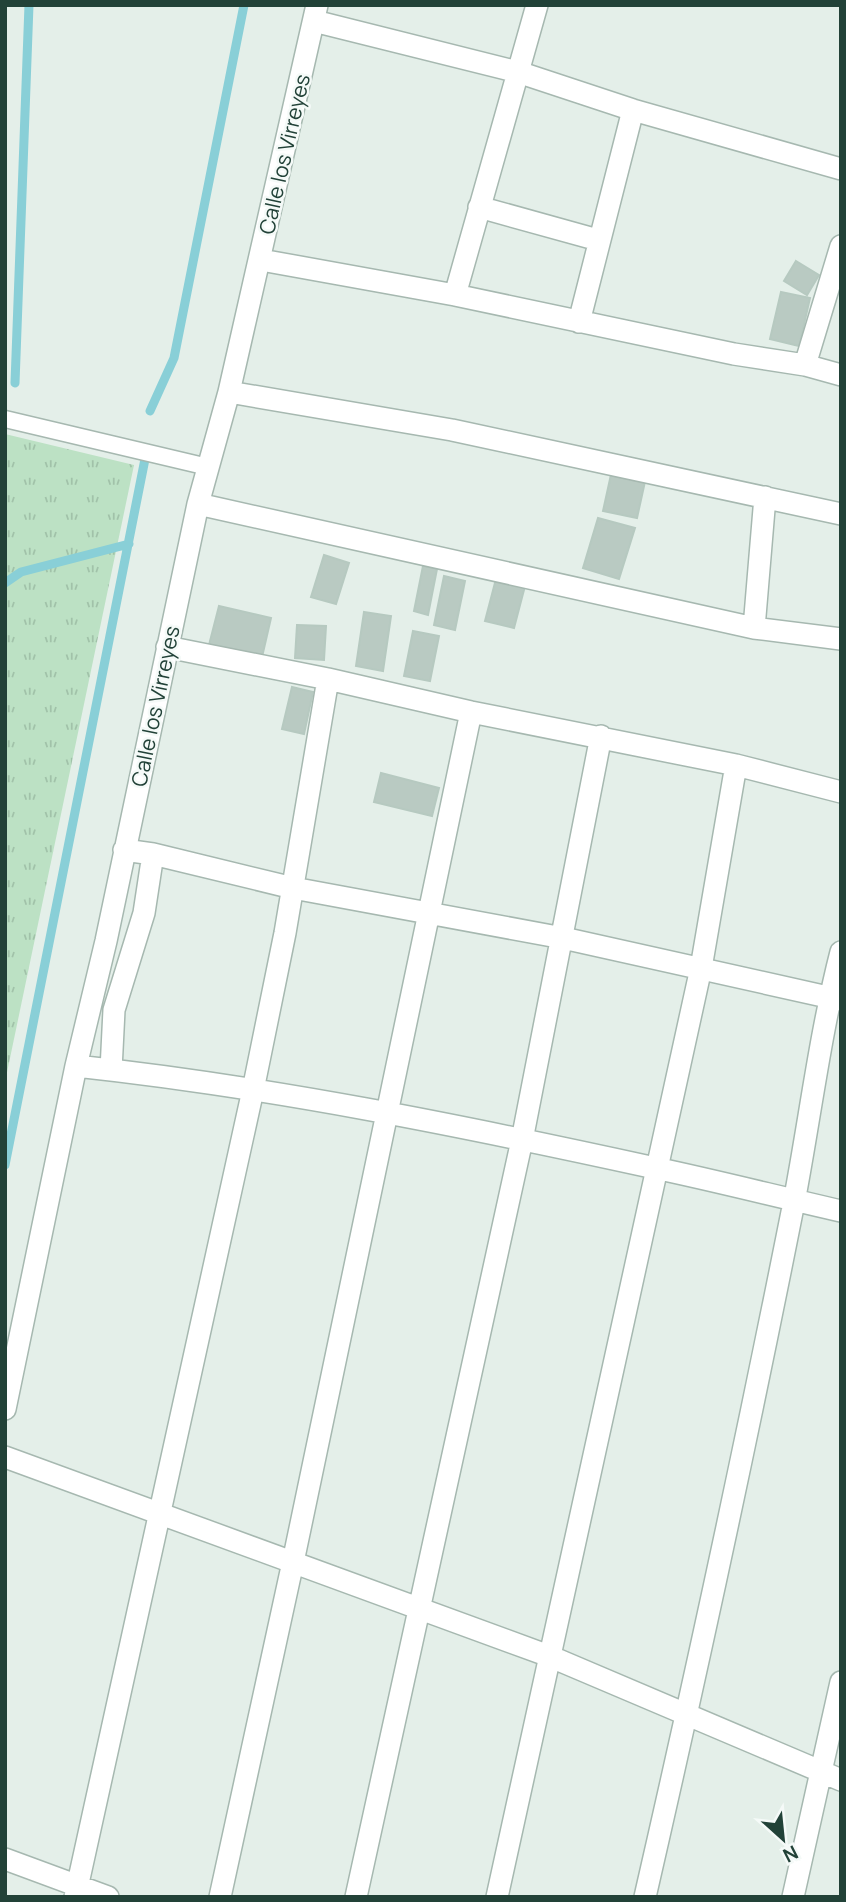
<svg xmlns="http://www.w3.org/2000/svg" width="846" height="1902" font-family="Manrope,sans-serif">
	<defs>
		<pattern id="grass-tufts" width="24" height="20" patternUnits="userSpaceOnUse" patternTransform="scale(1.75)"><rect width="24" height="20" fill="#bce1c4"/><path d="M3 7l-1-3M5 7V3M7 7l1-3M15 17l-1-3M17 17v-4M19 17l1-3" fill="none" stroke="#a1c2a9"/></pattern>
	</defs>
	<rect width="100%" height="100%" fill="#e4efe9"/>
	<path fill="url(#grass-tufts)" d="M5,434L134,465L5,1082Z"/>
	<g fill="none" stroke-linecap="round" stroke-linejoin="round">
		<path stroke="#89cfd7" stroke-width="9" d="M15,383L29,5
			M150,411L174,358L244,5
			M5,583L21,572L129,544
			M5,1165L145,459"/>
	</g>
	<path fill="#b9cac2" stroke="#b6c9c0" stroke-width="2" d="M796,261L819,275L807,295L784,281Z
		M781,292L810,298L799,346L770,339Z
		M612,470L646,477L637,518L603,511Z
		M598,518L635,528L619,579L583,568Z
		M324,555L349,563L336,604L311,597Z
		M423,566L437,569L428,615L414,611Z
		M444,576L465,581L455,630L434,625Z
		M496,579L525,586L514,628L485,621Z
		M219,606L271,618L262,657L209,645Z
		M364,612L391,616L383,671L356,666Z
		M297,625L326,626L324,660L295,658Z
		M413,631L439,636L430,681L404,676Z
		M292,687L313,692L304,734L282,729Z
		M381,773L439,788L432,816L374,802Z"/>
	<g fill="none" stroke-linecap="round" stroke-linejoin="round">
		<g stroke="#a6b8b0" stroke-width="19">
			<path id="lane" d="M5,419L208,467"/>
		</g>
		<g stroke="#a6b8b0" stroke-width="24">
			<path id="street" d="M314,21L518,72L633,110L841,169
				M479,207L598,240
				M261,260L455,295L734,354L805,365L841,375
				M455,295L537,5
				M579,322L633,110
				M805,365L841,246
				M229,392L452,430L841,514
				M198,504L754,628L841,639
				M754,628L765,497
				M167,647L328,679L471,712L736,765L841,792
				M124,850L153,854L293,888L563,938L841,1000
				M76,1066C271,1087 463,1126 655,1168C717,1181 779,1197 841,1211
				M111,1070L114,1010L144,913L153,854
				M5,1409L76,1066L106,941L198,504L229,392L317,5
				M5,1457L549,1656L841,1780
				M5,1859L108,1897
				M75,1897L253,1090L285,933L328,679
				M220,1897L293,1562L471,712
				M356,1897L522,1140L601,736
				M497,1897L701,968L736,765
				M645,1897C698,1666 748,1434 794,1202C810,1118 820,1034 841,952
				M793,1897L841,1682"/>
		</g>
		<use href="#lane" stroke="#fff" stroke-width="16"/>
		<use href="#street" stroke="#fff" stroke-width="21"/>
	</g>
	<g text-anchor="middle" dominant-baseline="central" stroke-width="5" stroke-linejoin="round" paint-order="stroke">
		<g font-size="21" fill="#224238" stroke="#f5faf8">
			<text transform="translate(284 154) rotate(-77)">Calle los Virreyes</text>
			<text transform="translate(155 706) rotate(-78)">Calle los Virreyes</text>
		</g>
	</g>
	<rect width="846" height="1902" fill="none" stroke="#224238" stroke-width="14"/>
	<g transform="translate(783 1839) rotate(153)" stroke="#f5faf8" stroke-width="5" paint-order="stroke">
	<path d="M0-5L12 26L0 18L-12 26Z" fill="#224238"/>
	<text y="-10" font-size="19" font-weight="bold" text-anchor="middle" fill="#224238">N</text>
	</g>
</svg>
